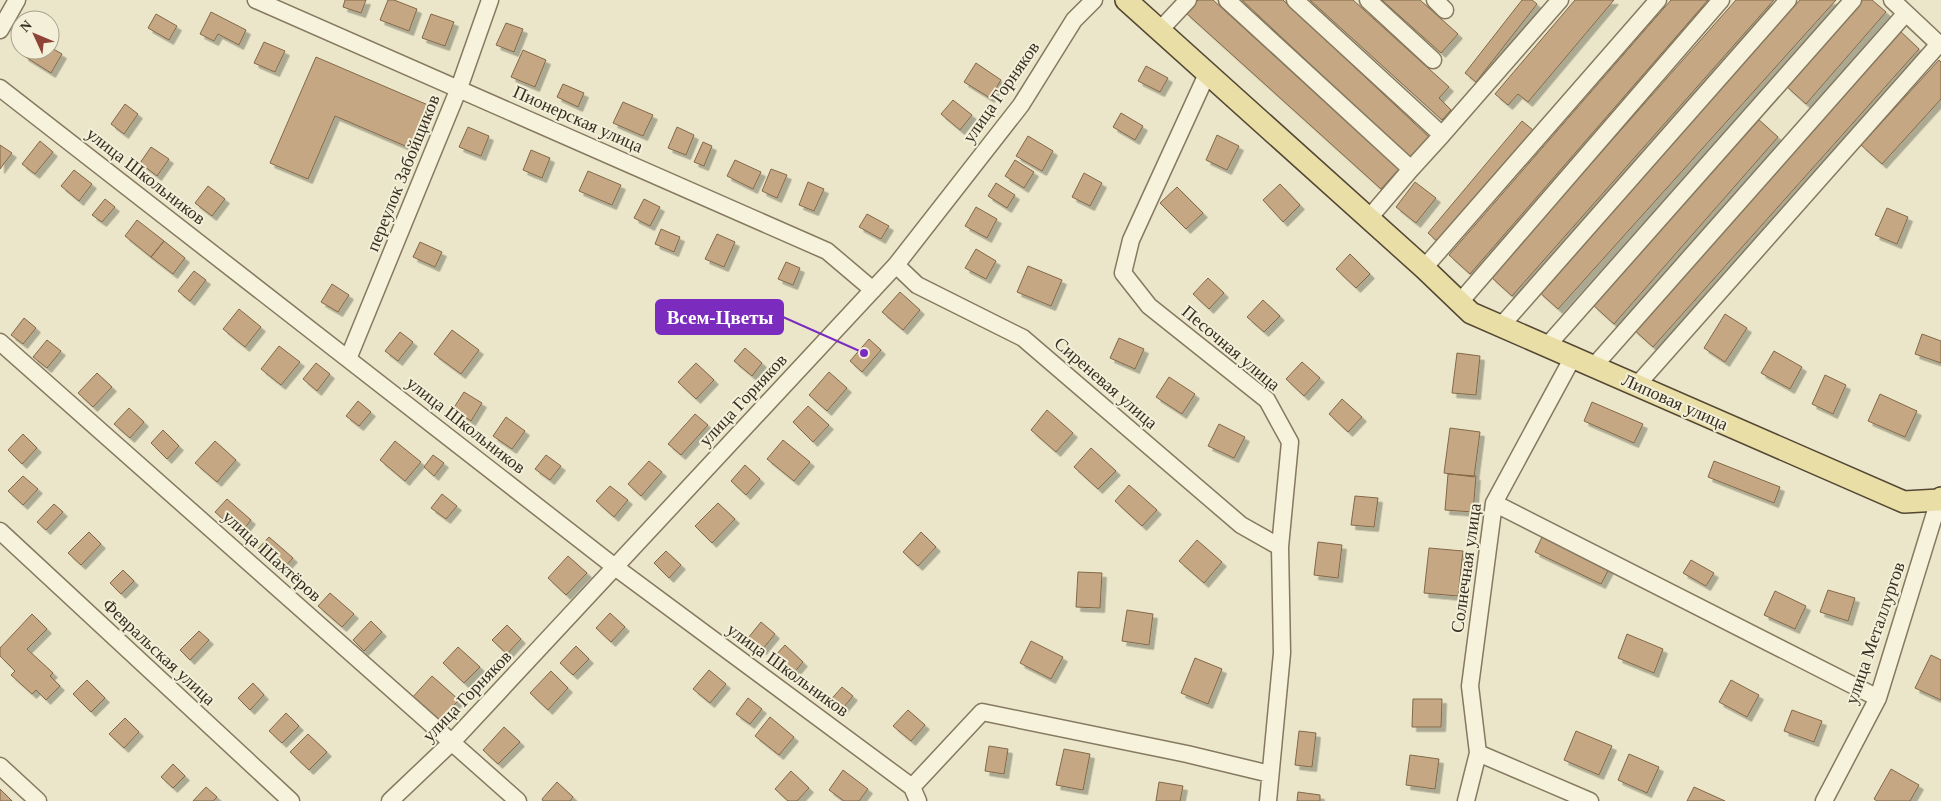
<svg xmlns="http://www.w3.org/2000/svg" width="1941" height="801" font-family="Georgia,serif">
	<defs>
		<filter id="shadow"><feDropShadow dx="4.5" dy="4.5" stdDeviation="0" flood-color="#0004"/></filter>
	</defs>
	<rect width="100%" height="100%" fill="#ebe6c9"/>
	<path fill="#c5a883" stroke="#826848" filter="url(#shadow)" d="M345,0H366L361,13L343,7Z
		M388,0H394L417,9L409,31L380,20Z
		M1198,0H1213L1399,169L1381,189L1186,13Z
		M1242,0H1283L1429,137L1410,158Z
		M1310,0H1353L1449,87L1439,98L1451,110L1442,120Z
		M1382,0H1420L1458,34L1441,53Z
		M1522,0H1532L1537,4L1476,82L1465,73Z
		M1575,0H1614L1528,102L1518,94L1508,105L1495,94Z
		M1671,0H1708L1470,274L1449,255Z
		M1736,0H1774L1512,296L1491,277Z
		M1800,0H1836L1558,309L1538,291Z
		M1860,0H1872L1886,12L1806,104L1786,86Z
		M211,12L246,30L239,45L218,34L214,41L200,34Z
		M156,14L177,26L169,40L148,28Z
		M431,14L454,22L445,46L422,38Z
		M506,23L523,29L514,52L496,45Z
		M1899,30L1919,49L1653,347L1633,329Z
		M264,42L285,51L275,72L254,63Z
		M50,47L62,54L51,73L24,56L27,50H50Z
		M523,50L546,60L535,87L511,77Z
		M316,57L428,105L410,148L335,116L308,179L270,163Z
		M1939,60L1941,62V99L1882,164L1861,145Z
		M976,63L1001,80L990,98L964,82Z
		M1146,66L1168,78L1160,92L1138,81Z
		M563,84L584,93L578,107L557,97Z
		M953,100L972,115L960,130L941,114Z
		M623,102L653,115L643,136L613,123Z
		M125,104L138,114L124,134L111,124Z
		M1121,113L1143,126L1135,140L1113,127Z
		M1757,118L1778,137L1614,324L1593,305Z
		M1522,121L1533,130L1438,242L1428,233Z
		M468,127L489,136L481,156L459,147Z
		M677,127L694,135L686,155L668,148Z
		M1217,135L1239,146L1227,170L1206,160Z
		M1028,136L1053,151L1042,171L1016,156Z
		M40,141L53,152L35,174L22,164Z
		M703,142L712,146L704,166L694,162Z
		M0,145L12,153L0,169Z
		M151,147L169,159L157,176L140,163Z
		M531,150L550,158L542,178L523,170Z
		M735,160L761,172L753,189L727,176Z
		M1015,160L1034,172L1024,188L1005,176Z
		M771,169L787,175L777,198L762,191Z
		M74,170L92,184L79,201L61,186Z
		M588,171L621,185L612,205L579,191Z
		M1084,173L1102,183L1090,206L1072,197Z
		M808,182L824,189L814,211L799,205Z
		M1415,182L1436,198L1416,223L1396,207Z
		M996,183L1015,195L1007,208L988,196Z
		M1280,184L1300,205L1283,222L1263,200Z
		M208,186L225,199L212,216L195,203Z
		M1177,187L1203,213L1186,229L1160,203Z
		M105,199L115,207L102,222L92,215Z
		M644,199L660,207L650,226L634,218Z
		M976,207L997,219L987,238L965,226Z
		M1887,208L1908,217L1897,244L1875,235Z
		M867,214L889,226L881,239L859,227Z
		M137,220L164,241L151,257L125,236Z
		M661,229L680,237L674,252L655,244Z
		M717,234L735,242L724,267L705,259Z
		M164,241L185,258L173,274L151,257Z
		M420,242L442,252L435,267L413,257Z
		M976,249L996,261L986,279L965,268Z
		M1350,254L1370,274L1356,288L1336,269Z
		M786,262L800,268L793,285L778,279Z
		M1028,266L1062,280L1051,306L1017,292Z
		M194,271L206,280L190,301L178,291Z
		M1208,278L1224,293L1209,309L1193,294Z
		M332,284L349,295L338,312L321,302Z
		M900,292L920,310L903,330L882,312Z
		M1263,300L1280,316L1264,332L1247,317Z
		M239,309L261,327L245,347L223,329Z
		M1725,314L1747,328L1725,362L1704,348Z
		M24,318L36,328L23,344L11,335Z
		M452,330L479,350L461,374L434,354Z
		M400,332L413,342L398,361L385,351Z
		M1922,334L1941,341V363L1915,354Z
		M1119,338L1144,349L1135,369L1110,358Z
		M869,339L881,350L862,372L850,361Z
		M47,340L61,351L47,368L33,357Z
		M279,346L300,362L281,385L261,369Z
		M745,348L762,363L752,376L734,361Z
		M1774,351L1802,367L1790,389L1761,373Z
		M1457,353L1480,356L1476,395L1452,393Z
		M1302,362L1320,378L1304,396L1286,379Z
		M316,363L330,374L317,391L303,379Z
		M696,363L714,380L696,399L678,382Z
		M829,372L847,388L827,411L809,395Z
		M97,373L112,387L93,407L78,393Z
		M1825,375L1846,385L1833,414L1812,404Z
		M1169,377L1195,394L1182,414L1156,397Z
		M464,392L482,403L471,421L453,409Z
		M1880,394L1917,411L1905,437L1868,421Z
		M1342,399L1362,417L1348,432L1329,414Z
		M358,401L371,412L359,426L346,416Z
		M1592,402L1643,424L1634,443L1584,421Z
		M808,406L829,425L813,442L793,422Z
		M129,408L144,422L130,438L114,424Z
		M1047,410L1073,433L1056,452L1031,430Z
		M695,414L708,425L681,455L668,444Z
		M506,417L525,431L512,449L493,436Z
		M1219,424L1245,437L1234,458L1208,446Z
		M1450,428L1480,432L1474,477L1444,473Z
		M163,430L179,446L167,459L151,443Z
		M23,434L37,448L22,464L8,450Z
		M783,440L810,462L794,481L767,459Z
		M215,441L236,460L217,482L195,463Z
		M395,441L421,462L405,481L380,460Z
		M1091,448L1116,471L1098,489L1074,467Z
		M433,455L444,463L434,476L424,467Z
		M546,455L561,466L550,480L535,469Z
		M649,461L662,472L641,496L628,484Z
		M1714,461L1780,487L1774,503L1708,477Z
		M745,465L760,479L746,495L731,481Z
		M1448,474L1476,476L1473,512L1445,510Z
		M23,476L38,489L23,505L8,491Z
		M1129,485L1157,510L1142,526L1115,501Z
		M610,486L628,500L614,517L596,501Z
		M442,494L457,506L446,519L431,508Z
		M1355,496L1378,498L1374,527L1351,525Z
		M227,499L251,520L240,534L215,512Z
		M718,503L735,519L712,543L695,526Z
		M54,504L63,512L46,530L37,522Z
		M89,532L101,544L81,565L68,553Z
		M921,532L936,547L918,566L903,552Z
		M269,537L293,558L281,571L257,550Z
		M1542,537L1609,569L1601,584L1535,552Z
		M1197,540L1222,562L1204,583L1179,561Z
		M1318,542L1342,545L1338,578L1314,575Z
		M1429,548L1463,551L1458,596L1424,593Z
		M666,551L681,565L669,578L654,563Z
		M568,556L587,573L566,595L548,578Z
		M1691,560L1714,573L1706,586L1683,573Z
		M123,570L134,581L121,594L110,583Z
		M1078,572L1102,573L1100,608L1076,607Z
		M1828,590L1855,598L1848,621L1820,612Z
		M1775,591L1806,606L1795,629L1764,615Z
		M330,593L354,614L342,627L318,606Z
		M1127,610L1153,614L1149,645L1122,641Z
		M610,613L625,627L611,642L596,628Z
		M32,614L47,629L27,649L53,673L50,676L60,686L46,700L36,690L32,694L11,675L15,671L0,656V648Z
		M371,621L382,632L364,651L353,640Z
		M761,622L775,634L762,650L748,638Z
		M507,625L521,639L507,654L492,640Z
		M199,631L209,640L190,660L180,650Z
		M1627,634L1663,649L1654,673L1618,658Z
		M1031,641L1063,657L1051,679L1020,663Z
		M785,645L803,662L792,675L773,658Z
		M576,646L589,659L573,675L560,663Z
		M458,647L480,667L464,683L443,663Z
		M1931,655L1941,660V700L1915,688Z
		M1195,658L1222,669L1208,704L1181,693Z
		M709,670L726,684L710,703L693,689Z
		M551,671L568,688L548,710L530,693Z
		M432,676L459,700L437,723L411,699Z
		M87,680L105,698L91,712L73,694Z
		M1731,680L1759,695L1747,717L1719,702Z
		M253,683L264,695L250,710L238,698Z
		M842,687L853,696L839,713L828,703Z
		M748,698L762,709L750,724L736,714Z
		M1413,699H1442L1441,727H1412Z
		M908,710L925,725L911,741L893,726Z
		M1792,710L1822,721L1814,742L1784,731Z
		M286,713L299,726L282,743L269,731Z
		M770,717L794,737L779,755L755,736Z
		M125,718L139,732L124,748L109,734Z
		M504,727L520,742L498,764L483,750Z
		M1299,731L1316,733L1312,767L1295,765Z
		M1576,731L1612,746L1599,775L1564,760Z
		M308,734L327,752L309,770L290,752Z
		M989,746L1008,749L1004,774L985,771Z
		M1064,749L1090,754L1083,790L1056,785Z
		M1629,754L1659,767L1647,793L1618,780Z
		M1410,755L1439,759L1435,789L1406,785Z
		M173,764L185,776L173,788L161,777Z
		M1891,769L1919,785L1910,801H1877L1874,799Z
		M843,770L868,789L859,801H844L829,790Z
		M791,771L809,788L797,801H788L775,789Z
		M557,782L573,797L570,801H543L542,799Z
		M1159,782L1183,786L1180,801H1156Z
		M206,787L217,797L213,801H193Z
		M1694,787L1725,801H1687Z
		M0,789L12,801H0Z
		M1298,792L1320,795V801H1297Z"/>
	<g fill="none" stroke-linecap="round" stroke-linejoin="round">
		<g stroke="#867960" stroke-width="19">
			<path id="minor" d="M256,0L827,251L873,290
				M1227,0L1411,169L1369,218
				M1295,0L1442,135L1411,169
				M1368,0L1433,60
				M1435,0L1445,10
				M1892,0L1941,46
				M0,30L17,0
				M1159,31L1188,0
				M1207,74L1131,240L1123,273L1149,306L1267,400L1290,442L1280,547L1282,653L1268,801
				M0,88L615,567L912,787
				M1442,135L1560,0
				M896,265L917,285L1023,338L1241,525L1280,547
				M1424,268L1658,0
				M1460,302L1721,0
				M1501,326L1788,0
				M0,342L518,801
				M1547,346L1853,0
				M348,359L459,88L490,0
				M1594,366L1906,13
				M1637,385L1939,44
				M1494,503L1878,698
				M0,531L291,801
				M1478,753L1590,801
				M0,766L38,801
				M912,787L982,712L1187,754L1270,774
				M912,787L918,801
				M390,801L452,742L896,265L1021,105L1074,20L1094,0
				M1466,801L1478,753L1470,686L1494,503L1573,357
				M1824,801L1878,698L1939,500"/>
		</g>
		<g stroke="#544733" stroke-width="24">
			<path id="major" d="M1126,0L1424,268L1471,313L1904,502L1939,500L1941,498"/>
		</g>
		<use href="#minor" stroke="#f6f2dc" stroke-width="16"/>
		<use href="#major" stroke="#e9dea6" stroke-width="21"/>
	</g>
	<g text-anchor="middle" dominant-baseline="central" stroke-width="4" stroke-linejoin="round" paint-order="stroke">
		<g font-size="18" fill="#382f22" stroke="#f3efd8">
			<text transform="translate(1001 92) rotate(-55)">улица Горняков</text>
			<text transform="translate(578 119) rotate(24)">Пионерская улица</text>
			<text transform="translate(403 173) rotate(-68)">переулок Забойщиков</text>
			<text transform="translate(146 176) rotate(38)">улица Школьников</text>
			<text transform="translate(1231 348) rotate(40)">Песочная улица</text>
			<text transform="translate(1106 383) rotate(41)">Сиреневая улица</text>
			<text transform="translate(743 400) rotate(-47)">улица Горняков</text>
			<text transform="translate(1675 402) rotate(24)">Липовая улица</text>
			<text transform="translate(466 425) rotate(38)">улица Школьников</text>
			<text transform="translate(272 556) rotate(42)">улица Шахтёров</text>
			<text transform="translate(1466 568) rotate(-82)">Солнечная улица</text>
			<text transform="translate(1875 633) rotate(-71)">улица Металлургов</text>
			<text transform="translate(159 652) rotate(43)">Февральская улица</text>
			<text transform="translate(788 670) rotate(36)">улица Школьников</text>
			<text transform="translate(467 696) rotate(-46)">улица Горняков</text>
		</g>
	</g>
	<path fill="none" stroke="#7b2cbf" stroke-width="2" d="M864 353L783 317"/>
	<circle fill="#7b2cbf" stroke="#f3efd8" stroke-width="2" cx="864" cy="353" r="5"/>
	<rect fill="#7b2cbf" stroke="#7b2cbf" stroke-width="2" x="656" y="300" width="127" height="34" rx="5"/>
	<g font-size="19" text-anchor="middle" font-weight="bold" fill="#fff">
		<text x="720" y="324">Всем-Цветы</text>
	</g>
	<g transform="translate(35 35) rotate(314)"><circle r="24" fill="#f3efd8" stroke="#a8a28f"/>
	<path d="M0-4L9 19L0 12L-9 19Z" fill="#8f4235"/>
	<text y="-8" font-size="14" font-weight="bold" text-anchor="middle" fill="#382f22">N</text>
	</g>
</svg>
